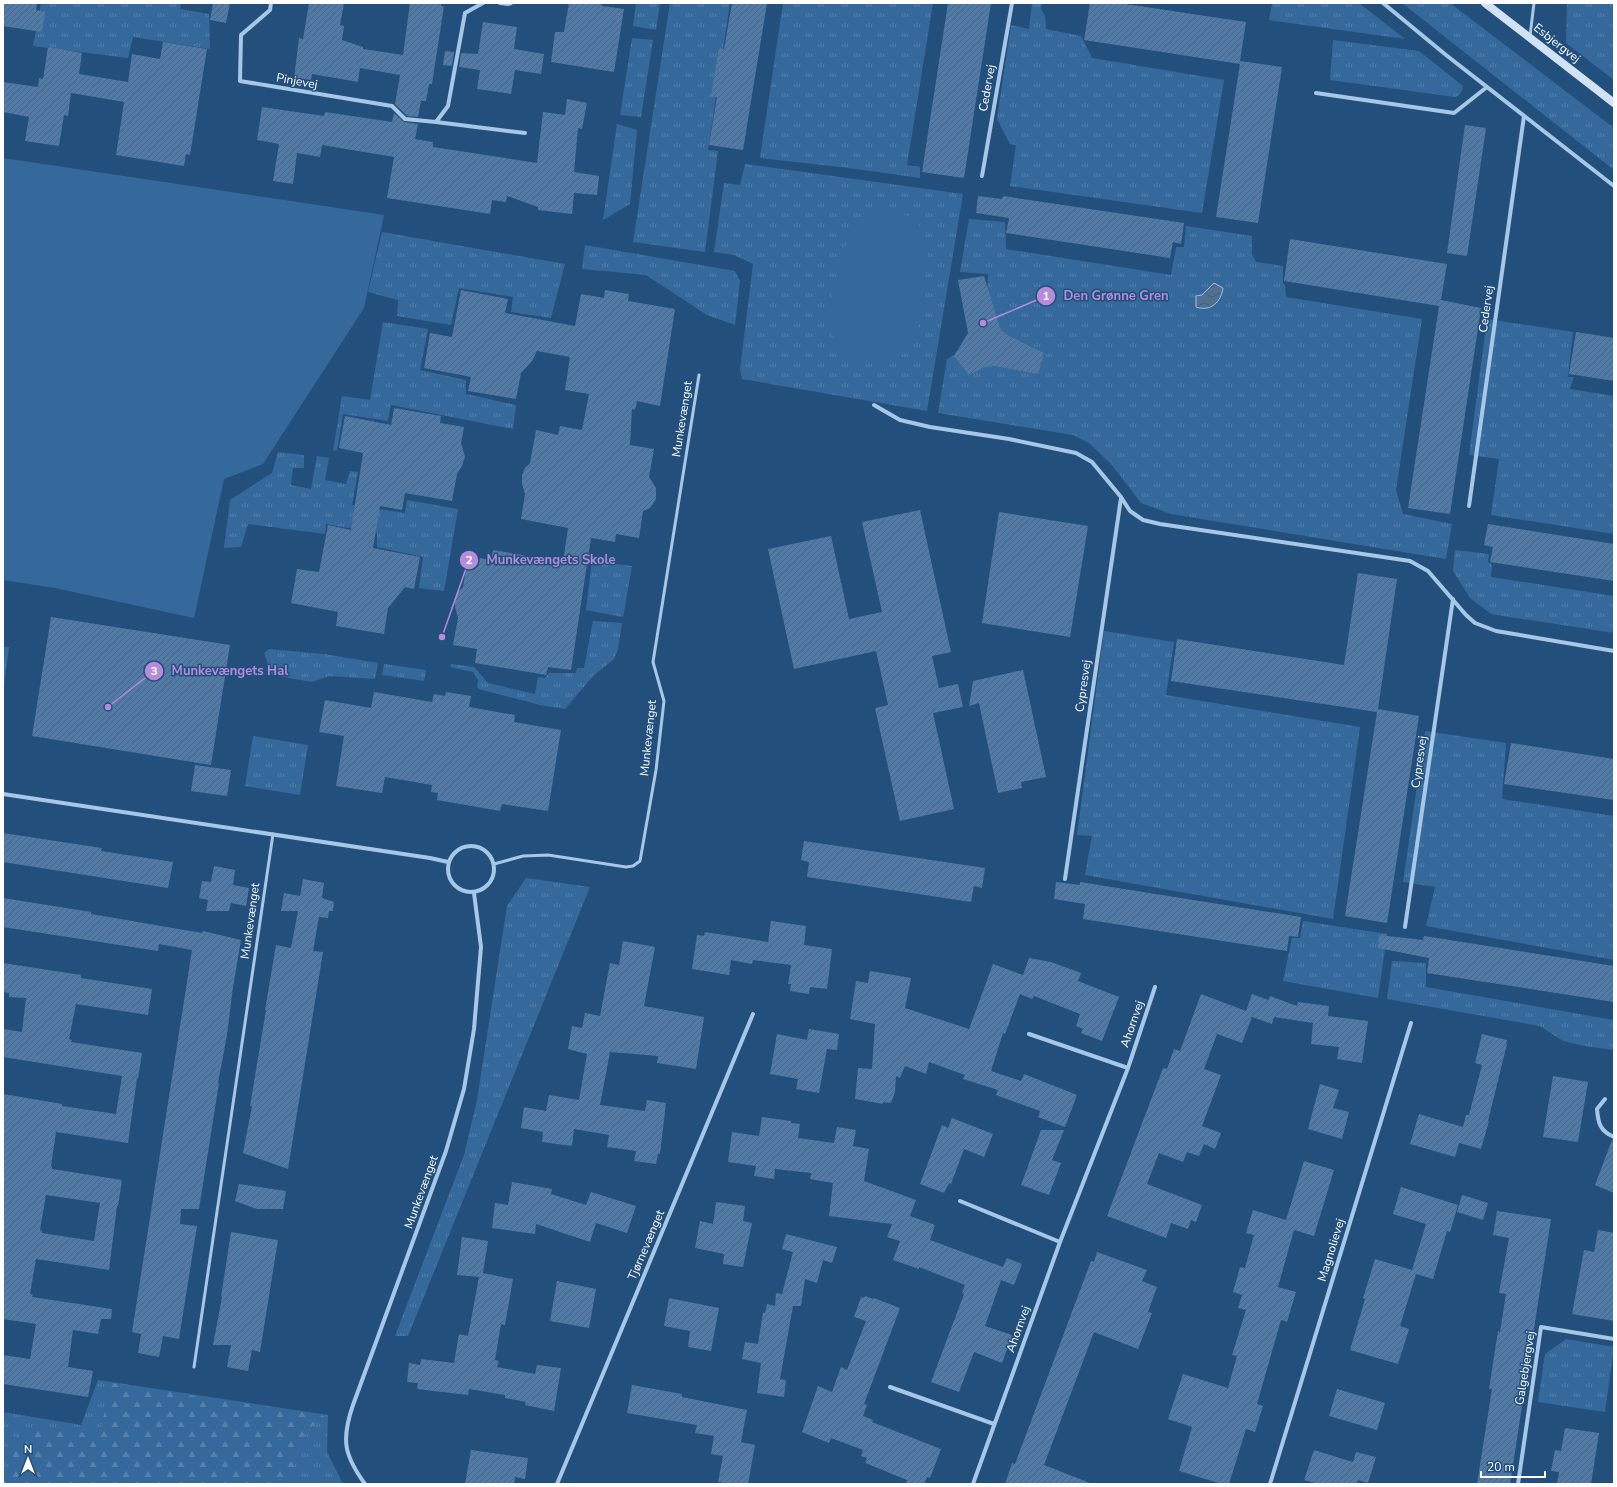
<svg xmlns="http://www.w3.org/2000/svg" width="1617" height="1487" font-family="'Nunito Sans',sans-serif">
	<defs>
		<pattern id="grass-tufts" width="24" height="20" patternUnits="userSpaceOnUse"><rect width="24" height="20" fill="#36699b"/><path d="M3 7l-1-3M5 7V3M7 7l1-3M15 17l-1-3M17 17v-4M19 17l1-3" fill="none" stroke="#5480aa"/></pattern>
		<pattern id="forest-firs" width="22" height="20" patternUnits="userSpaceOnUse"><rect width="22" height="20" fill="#36699b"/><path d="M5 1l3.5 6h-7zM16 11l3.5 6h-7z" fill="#5480aa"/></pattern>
		<pattern id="water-waves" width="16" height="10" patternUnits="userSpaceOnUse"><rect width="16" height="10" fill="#4f7091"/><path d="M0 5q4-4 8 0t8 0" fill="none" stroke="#4d5a68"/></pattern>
		<pattern id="building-hatch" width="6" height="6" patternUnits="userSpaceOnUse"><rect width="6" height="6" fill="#507ba8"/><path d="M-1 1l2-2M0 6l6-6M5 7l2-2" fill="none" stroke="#4e647a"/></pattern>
	</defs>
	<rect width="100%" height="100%" fill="#234f7d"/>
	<path fill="url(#grass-tufts)" d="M41,3H181L180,9L209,14L210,49L133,37L128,58L33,46Z
		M636,3H660L656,30L633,26Z
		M670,3H730L708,150L718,151L705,252L633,242Z
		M783,3H933L907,165L920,167V178L849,168L760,158Z
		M1032,3H1042L1041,9L1045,16L1046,29L1081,36L1092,58L1224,80L1202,213L1010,186L1016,145L1010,144L997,119L1011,25L1029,29Z
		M1272,3H1359L1405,39L1269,20Z
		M1402,3H1450L1614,128V170Z
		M1567,3H1614V80L1566,43Z
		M632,38L653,40L641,117L620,115Z
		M1333,40L1419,51L1463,86C1462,91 1461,95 1455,97L1330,80Z
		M617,124L637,130L630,204L603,220Z
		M745,164L963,194L927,411L742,379L740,370L753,264L734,255L714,252L724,183L740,185Z
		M969,219L1005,222L1006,249L1171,275L1176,247H1184L1186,226L1252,236V254L1256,262L1283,266V283L1285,285L1286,297L1422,319L1396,490L1403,514L1452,524L1446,559L1171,514L1141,503L1112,465L1089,443L1073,435L938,413L947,359L986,337L988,274L960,272Z
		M382,232L565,264L551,318L511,312L513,297L459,288L451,325L397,316L398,300L368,292Z
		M585,245L735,271L740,281L735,325L707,315L646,275L582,269Z
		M1487,319L1573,332L1568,377H1574L1570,389L1614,396V534L1491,515L1499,459L1469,455Z
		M383,322L428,329L420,370L466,380V394L516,405L513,429L391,405L388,421L343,414L337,450L333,451L342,396L370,400Z
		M278,452L304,455V468H293L291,485L311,489L317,456L329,458L325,480L346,484L350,471L358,472L352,505L405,513L407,500L458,509L444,591L419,588L423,557L377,547V533L326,524L325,534L248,524L241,547L224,548L230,500L272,473Z
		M1455,550L1489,554L1488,562L1492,565L1491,577L1614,596V633L1491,614L1470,598L1453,571Z
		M592,561L632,566L623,617L586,610Z
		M593,621L622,623L618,650L613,660L594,675L565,709L540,705L479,689L477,686L478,680L473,672L450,667L451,664L474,667L488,683L535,694L538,677L545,678L549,673H576L577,668H584Z
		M1104,631L1174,642L1166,695L1360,727L1333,919L1085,875L1092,836L1077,835Z
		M3,647H9L3,694Z
		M269,649L324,654L378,663L375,679L329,676L312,682L272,675L264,653Z
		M384,664L426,670L424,681L382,675Z
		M1425,731L1506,743L1502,799L1614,816V960L1426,926L1435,887L1403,882Z
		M253,736L308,745L300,795L245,786Z
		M526,878L590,887L408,1336H395L464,1155L477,1100L507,906Z
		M1303,921L1387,934L1378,998L1283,981L1292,938H1300Z
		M1392,961L1426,963V987L1614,1020V1050L1585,1046L1563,1041L1540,1026L1387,999Z
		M1566,1339L1614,1347L1605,1412L1538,1402L1545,1354Z
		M98,1380L328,1415L327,1452L343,1484H3V1412L81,1425Z"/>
	<path fill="url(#forest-firs)" d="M112,1383L325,1416C314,1425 303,1433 297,1447C292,1460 297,1469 289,1484H3L20,1427L99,1434Z"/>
	<path fill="#36699b" d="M3,158L384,215L364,308L263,464L224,479L194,618L55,588L3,580Z
		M883,209C941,218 929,253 922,297C920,313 919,333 910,346C906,352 899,356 893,358C888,360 883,364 879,364C864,364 847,357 839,345C833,337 829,331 829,321C827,304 847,231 859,220C865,214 876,212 883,209Z"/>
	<path fill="url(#water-waves)" stroke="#9bc2e7" d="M1214,283L1223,288C1221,302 1211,312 1196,307V296L1202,295Z"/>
	<path fill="url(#building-hatch)" fill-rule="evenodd" d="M3,3H37L36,10L45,12L42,32L3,26Z
		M213,3H230L226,23L210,20Z
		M309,3H344L340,25L344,26L342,40L363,47V49L403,55L410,3H441V6H444L432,84H429L426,101H421L418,117L407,116L395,104L400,75L360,68L358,82L312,74L311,80L294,78L299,38L303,39Z
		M569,3H602V6L624,9L614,72L551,62L555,32H564Z
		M732,3H767L743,150L709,145L717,97L711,96L719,48L724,49Z
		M948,3H991L964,178L922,172Z
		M1090,3H1119L1246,22L1240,61L1282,67L1258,223L1216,217L1240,64L1084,40Z
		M483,22L517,27L514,49L544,54L541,74L515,70L511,94L477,89L480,70L459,67L461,53L478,54Z
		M163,42L207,49L190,155L186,154L184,166L116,155L124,102L71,93L68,116L64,115L59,146L25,141L29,117L3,112V82L38,87L39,78L43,79L48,47L82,53L79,74L128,82L132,54L160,59Z
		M445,51L454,52L452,66L443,65Z
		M567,99L587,103L582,129L578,128L574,172L599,176L597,195L574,193L572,214L538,210V207L507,196L506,202L492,200L490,214L387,198L394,157L322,145L320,157L297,153L293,184L273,181L279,144L257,140L262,107L324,116L325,112L392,122L394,113L404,122L418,124L415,139L433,142V147L537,163L543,112L565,115Z
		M1465,125L1486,128L1467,256L1447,253Z
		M978,196L1002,199L1003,196L1184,223L1181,244L1173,242L1170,258L1006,233L1009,218L976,213Z
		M1290,239L1447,264L1441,300L1481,308L1450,514L1408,508L1439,306L1284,281Z
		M984,276L1000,328L1007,335L1044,353L1038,374L989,365L969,375L954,356L968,333L958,280Z
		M461,290L508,299L505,313L575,326L581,294L604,298L605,290L629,294L628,301L675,309L660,406L637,401L635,410L632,409L630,445L654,449L649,477L656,488V499L650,508L643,511L639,538L616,534L615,542L591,538L571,670L548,667L546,675L475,663L477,649L453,645L458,618L455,607V599L458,592L463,587L468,556L491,560L493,550L563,562L568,528L521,519L525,494L522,484V475L525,468L530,463L536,430L558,435L560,426L582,430L589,394L565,390L570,357L537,351L532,361L521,373L516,399L468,391L471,377L424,368L430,333L452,337Z
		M1576,332L1614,338V381L1569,374Z
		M394,408L441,416L440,423L464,427L461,443L465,457L462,466L457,474L452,501L405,493L402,510L380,506L373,548L420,557L414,589L405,587L388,608L384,634L336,626L338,612L291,603L297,569L319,572L328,525L351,530L363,453L339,448L345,416L391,425Z
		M920,510L951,652L932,656L939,688L958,684L963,707L933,713L954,809L900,821L875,708L888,705L876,651L794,669L768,549L831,536L849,619L882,612L862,522Z
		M999,512L1088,526L1070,637L982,623Z
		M1488,524L1614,544V581L1490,562L1493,547L1484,545Z
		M1358,573L1397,579L1378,709L1419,716L1387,923L1345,916L1377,712L1171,681L1177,639L1344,665Z
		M51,617L230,645L211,765L32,736Z
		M1023,670L1046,777L1021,782L1022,788L998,793L979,703L969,706L973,681Z
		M374,692L432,702L434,694L445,696L446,692L471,696L469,707L515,715L514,722L561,730L548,811L502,804L500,811L437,800L438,793L431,792L432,785L385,777L382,793L336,786L344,736L319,732L325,700L371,708Z
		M1511,743L1614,759V800L1504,784Z
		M195,765L231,770L227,796L191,791Z
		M3,833L102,848L101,851L173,862L168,888L3,862Z
		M804,841L985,868L982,888L974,886L971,902L807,877L809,862L801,860Z
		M214,866L235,870L233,885L249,888L246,906L231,903L229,911H206L208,900L199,898L202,881L211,882Z
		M303,879L324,883L322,898L334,902L333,911H329L328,918L319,917L313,951L323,952L288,1169L243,1153L252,1106H250L266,1010H265L276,945L291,948L298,911H281L284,893L300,896Z
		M1056,882L1080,885V882L1301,917L1298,937L1289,936L1287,951L1083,919L1085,904L1054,899Z
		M3,898L91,912V914L202,933L203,931L241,940L233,987L227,1035L218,1083H219L199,1209H181L180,1224L197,1226L179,1339L163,1336L159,1357L138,1353L141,1334L132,1332L192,950L159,944L158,951L3,927Z
		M771,921L806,926L804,945L832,949L827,989L810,987L809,994L790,991L791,984H788L791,965L753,960L752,964L731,960L729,975L692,969L697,935L704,936L705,932L768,942Z
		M1379,935L1423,940L1424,936L1614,966V1002L1427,973L1429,958L1378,948Z
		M623,941L655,947L644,1006L704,1017L696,1069L657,1063L658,1056L610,1052L600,1105L645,1111L647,1100L666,1103L660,1154H658L656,1164L634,1161L636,1151L607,1147L609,1135L574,1129L572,1146L542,1142L543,1132L521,1128L524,1107L546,1111L549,1095L579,1100L587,1054L568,1049L572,1026L582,1028L585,1013L600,1016L610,963L619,965Z
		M1029,958L1051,962L1081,973L1078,981L1119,997L1102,1041L1081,1033L1083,1029L1076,1026L1080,1014L1034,996L1032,999L1020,994L1005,1034L1003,1033L991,1071L1021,1081L1024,1074L1077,1095L1065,1127L1038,1117L1040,1111L996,1095L998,1090L963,1079L965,1075L929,1062L926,1074L905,1066L900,1078L896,1076L895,1092L891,1103L883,1102V1104L855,1099L858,1068L872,1069L875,1024L850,1019L856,981L868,983L870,971L911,978L905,1008L969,1029L993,964L1023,975Z
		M3,963L81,975V978L152,989L148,1015L76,1004L69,1039L72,1040L71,1042L142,1053L138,1079L137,1078L128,1143L56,1132L51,1166L52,1167V1169L122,1180L118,1206H117L109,1270L36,1259L30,1294H33L32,1297L112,1309L111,1319H101L98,1334L73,1330L68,1367L93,1371L88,1397L3,1384V1355L30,1359L36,1324L3,1319V1094L62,1104V1106L116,1114L122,1076L3,1057V1029L22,1032L26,998L9,997V993L3,992ZM46,1195L100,1203L94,1241L42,1233V1231L40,1230Z
		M1201,994L1246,1011L1252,994L1268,1000L1270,996L1297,1006L1298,1002L1329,1006L1328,1016L1368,1021L1362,1063L1337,1059L1339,1047L1311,1044L1313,1023L1274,1017L1272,1024L1252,1017L1242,1043L1217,1034L1204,1069L1221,1075L1202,1126L1221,1133L1215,1149L1204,1144L1199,1156L1187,1152L1183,1162L1159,1153L1147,1184L1202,1205L1196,1222L1191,1220L1188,1229L1171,1223L1166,1238L1107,1216L1163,1068L1167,1069L1174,1049L1180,1051Z
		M809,1029L839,1034L837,1050L827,1049L819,1093L796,1089L798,1079L770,1074L777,1034L807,1040Z
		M1482,1034L1507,1040L1506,1044H1507L1488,1121H1489L1481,1149L1459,1143L1455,1157L1410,1144L1419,1114L1463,1127L1466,1115H1469L1482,1065L1475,1063Z
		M1553,1076L1588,1082L1578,1142L1543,1137Z
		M1320,1084L1339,1090L1333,1108L1349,1112L1342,1139L1308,1129Z
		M762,1117L791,1121V1123L800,1124L798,1138L834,1143L837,1127L856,1130L853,1146L869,1149L864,1181L916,1200L910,1216L935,1225L930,1240L1003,1267L1007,1258L1022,1264L1014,1285L1001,1280L985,1326L1012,1335L1002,1363L974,1352L959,1392L931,1382L964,1294L962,1293L965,1285L919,1267V1269L893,1260L900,1241L887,1237L892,1224L829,1216L833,1183L810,1179L811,1173L775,1169L774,1179L754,1176L756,1166L728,1162L732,1132L759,1136Z
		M952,1118L993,1134L984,1157L964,1149L951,1184L949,1183L944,1193L920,1184L942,1125L948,1128Z
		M1041,1130H1064L1052,1160L1061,1163L1049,1195L1021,1185Z
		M1612,1140H1614V1193L1595,1185Z
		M1304,1161L1334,1170L1314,1236L1294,1230L1278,1287L1296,1292L1287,1322L1281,1320L1257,1404L1263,1406L1255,1432L1246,1429L1229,1484H1222L1179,1471L1192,1427L1168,1419L1183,1374L1228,1388L1237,1356L1232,1355L1246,1310L1238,1308L1242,1295L1233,1292L1240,1267L1245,1268L1254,1235L1246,1233L1253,1210L1286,1220Z
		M512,1182L552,1189L551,1194L586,1205L591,1192L636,1206L627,1233L596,1223L590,1242L536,1224L535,1234L492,1228L495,1203L508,1205Z
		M239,1184L286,1191L283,1209H257L235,1201Z
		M1401,1187L1458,1205L1450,1232L1447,1231L1433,1279L1416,1274L1400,1326L1409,1329L1398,1364L1350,1350L1365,1299L1363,1298L1375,1259L1412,1270L1426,1224L1393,1214Z
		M1462,1195L1488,1203L1483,1220L1457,1212Z
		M716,1202L745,1206L743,1221L752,1223L743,1267L723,1264L724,1254L695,1248L700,1221L713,1224Z
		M1497,1211L1551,1219L1510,1484H1477L1492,1389H1489L1498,1331L1500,1332L1506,1294L1499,1293L1509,1238L1493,1235Z
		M1598,1230L1614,1233V1321L1572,1314L1584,1250L1594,1252Z
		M231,1232L278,1240L260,1352L252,1350L248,1371L227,1367L231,1345H213L222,1297H221Z
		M786,1234L837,1247L832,1263L823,1260L817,1283L805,1279L801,1306H793L780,1379L786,1380L784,1397L757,1393L761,1363L742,1359L745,1342L758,1344L763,1312L765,1313L767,1304L775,1306L776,1293L782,1294L793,1252L782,1249Z
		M462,1237L488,1241L483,1273L513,1279L505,1325L501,1324L495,1360L499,1361L497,1367L535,1374L537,1365L561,1368L554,1411L525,1405L526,1402L505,1398V1395L469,1389L468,1395L417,1389L418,1383L407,1382L409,1363L420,1365L421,1359L454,1363L459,1334L468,1336L479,1277L457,1275Z
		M1097,1252L1147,1270L1142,1281L1157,1287L1148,1312L1152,1313L1138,1349L1094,1332L1044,1465L1090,1483V1484H1005L1012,1463L1015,1464L1091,1261L1094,1262Z
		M557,1281L596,1289L589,1328L550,1321Z
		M865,1296L873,1299L874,1298L900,1308L864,1404L867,1405L863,1416L873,1420L872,1422L941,1449L930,1478L927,1477L924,1484H906L907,1480L865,1463L867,1458L861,1456L863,1450L831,1438L829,1443L802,1432L818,1386L832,1392L841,1367L847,1370L866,1321L854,1317L861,1297L864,1298Z
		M669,1298L719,1308L711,1351L688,1347L690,1331L664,1326Z
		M632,1385L682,1394V1397L747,1410L741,1442L755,1445L748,1484H731L718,1482L723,1456L711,1454L714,1436L695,1433L697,1425L627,1413Z
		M1337,1389L1385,1403L1377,1430L1329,1416Z
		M1565,1428L1599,1433L1591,1484H1557L1559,1472L1551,1471L1555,1450L1561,1451Z
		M471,1450L528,1458L525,1479L515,1477L514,1484H465Z
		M1314,1450L1353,1462L1356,1452L1376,1457L1368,1483L1358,1480L1357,1484H1319L1304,1480Z"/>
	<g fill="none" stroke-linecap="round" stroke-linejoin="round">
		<path stroke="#a7c7e6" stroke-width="3" d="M1530,36L1534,3
			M494,864L523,856L548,855L626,867L633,866L640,861L656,770L664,701L653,662L699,375
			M194,1367L273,834"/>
		<path stroke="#a7c7e6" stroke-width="4" d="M271,3L270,10L241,35L240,81L392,106L405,119L436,122L448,106L465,13L483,3
			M500,3L508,4L511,3
			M1383,3L1446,55L1614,186
			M1316,93L1454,113L1487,87
			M436,122L525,133
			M982,176L1012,3
			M874,405L900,420L930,427L1009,439L1076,453L1092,462L1121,497L1130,511L1143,520L1160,524L1410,561L1428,571L1466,615L1475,623L1496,631L1614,651
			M1469,506L1524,116
			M3,794L430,858L448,862
			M448 869a23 23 0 1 1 46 0a23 23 0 1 1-46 0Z
			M1065,879L1121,498
			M1405,927L1453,599
			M1029,1034L1128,1068
			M1605,1099L1597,1109C1598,1123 1600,1131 1614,1137
			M960,1201L1060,1242
			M890,1387L994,1424
			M365,1484C344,1455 341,1440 353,1405L446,1151L464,1089L474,1029L481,947L474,893
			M557,1484L753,1014
			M973,1484L1060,1242L1128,1068L1155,987
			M1270,1484L1411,1023
			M1518,1484L1541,1327L1614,1339"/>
		<path stroke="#d1e2f5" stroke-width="8" d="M1485,3L1614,103"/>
	</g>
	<g text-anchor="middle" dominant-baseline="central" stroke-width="3" stroke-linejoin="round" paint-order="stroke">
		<g font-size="12" fill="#fff" stroke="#234f7d">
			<text transform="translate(1557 43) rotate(38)">Esbjergvej</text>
			<text transform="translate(297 81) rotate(10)">Pinjevej</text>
			<text transform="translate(987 88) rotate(-80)">Cedervej</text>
			<text transform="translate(1486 309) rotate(-82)">Cedervej</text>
			<text transform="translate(682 419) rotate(-81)">Munkevænget</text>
			<text transform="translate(1083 686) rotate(-82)">Cypresvej</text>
			<text transform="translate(648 738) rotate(-84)">Munkevænget</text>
			<text transform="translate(1419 762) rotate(-82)">Cypresvej</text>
			<text transform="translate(250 921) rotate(-82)">Munkevænget</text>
			<text transform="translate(1132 1024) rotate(-71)">Ahornvej</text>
			<text transform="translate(421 1192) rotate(-70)">Munkevænget</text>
			<text transform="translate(646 1245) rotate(-67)">Tjørnevænget</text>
			<text transform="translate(1331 1250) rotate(-73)">Magnolievej</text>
			<text transform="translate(1018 1329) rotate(-70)">Ahornvej</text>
			<text transform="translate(1525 1368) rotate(-81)">Galgebjergvej</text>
		</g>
	</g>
	<path fill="none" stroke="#b68bdc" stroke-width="1.5" d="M983 323L1046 296M442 637L469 560M108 707L154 671"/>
	<g fill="#b68bdc" stroke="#234f7d" stroke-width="1.5">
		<circle cx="983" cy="323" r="4"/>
		<circle cx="442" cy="637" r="4"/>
		<circle cx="108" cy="707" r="4"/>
		<circle cx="1046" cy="296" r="10"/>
		<circle cx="469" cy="560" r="10"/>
		<circle cx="154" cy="671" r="10"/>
	</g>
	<g font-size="12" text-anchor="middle" font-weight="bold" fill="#fff">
		<text x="1046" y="300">1</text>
		<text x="469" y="564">2</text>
		<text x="154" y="675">3</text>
	</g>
	<g font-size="13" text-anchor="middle" font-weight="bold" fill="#b68bdc" stroke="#234f7d" stroke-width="3" stroke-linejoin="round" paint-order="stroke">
		<text x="1116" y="300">Den Grønne Gren</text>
		<text x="551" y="564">Munkevængets Skole</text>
		<text x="230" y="675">Munkevængets Hal</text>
	</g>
	<rect width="1617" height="1487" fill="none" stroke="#ffffff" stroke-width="8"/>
	<g transform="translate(28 1459)" stroke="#234f7d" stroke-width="3" paint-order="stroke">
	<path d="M0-3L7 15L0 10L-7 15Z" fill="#ffffff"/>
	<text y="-6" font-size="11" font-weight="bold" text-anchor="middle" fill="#ffffff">N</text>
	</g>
	<path d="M1481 1471v6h64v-6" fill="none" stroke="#ffffff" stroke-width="2"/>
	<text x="1487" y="1471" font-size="12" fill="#ffffff" stroke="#234f7d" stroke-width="3" paint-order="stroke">20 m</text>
</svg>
